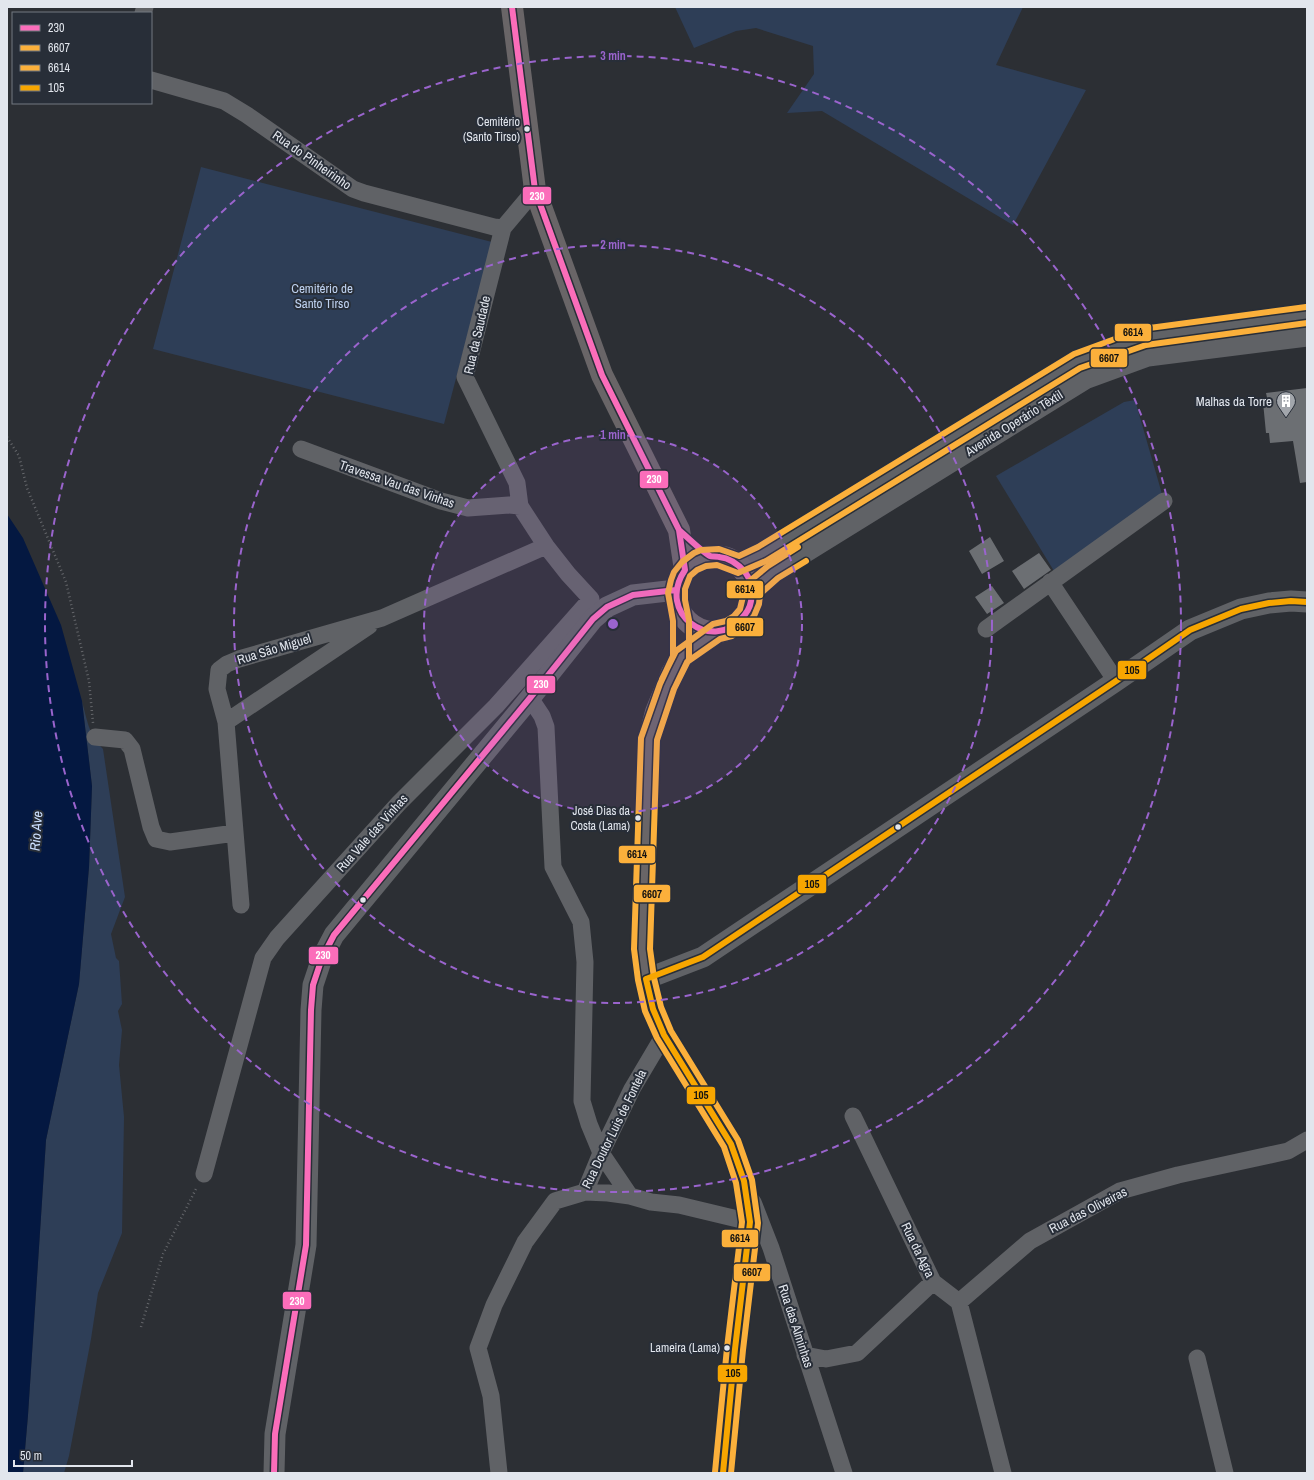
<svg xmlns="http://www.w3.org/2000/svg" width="1314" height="1480" font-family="'Archivo Narrow',sans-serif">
	<rect width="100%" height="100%" fill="#2c2f34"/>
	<path fill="#2e3e57" d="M675,7H1023L996,65L1086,90L1013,225L822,111L787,113L814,74L813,46L756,28L736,31L694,48Z
		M201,167L492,242L444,424L153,349Z
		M1135,400L1162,494L1054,571L996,476L1124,402Z
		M82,701C87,720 89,735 103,749L125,897L111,934L116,958L119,961L122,1004L118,1011L122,1030L119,1065L124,1117L122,1233L98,1293L91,1339L69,1456L64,1473H23L28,1415L46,1140L79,984L89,867L92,786Z"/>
	<path fill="#041841" d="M7,514L23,538L61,625L82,701L92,786L89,867L79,984L46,1140L28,1415L23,1473H7Z"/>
	<path fill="#6c6f73" d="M1307,388V482L1300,483L1293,441L1270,443L1269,433H1266L1263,402H1268L1266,393Z
		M990,537L1004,561L982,574L969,551Z
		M1039,553L1051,570L1024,589L1012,571Z
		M992,586L1004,603L987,614L975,597Z"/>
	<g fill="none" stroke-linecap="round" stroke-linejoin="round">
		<path stroke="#64666a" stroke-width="2.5" stroke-dasharray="1 3" stroke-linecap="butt" d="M7,437L19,456L27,488L66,582L89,681L93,723
			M141,1327L163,1254L197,1187"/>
		<path stroke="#606266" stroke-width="17" d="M143,13L145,7
			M151,80L224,101L247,115L353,189L364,193L494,227L503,228
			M301,449L441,501L468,508L509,505L520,506
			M1050,582L1116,681
			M986,629L1164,501
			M530,698L542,716L546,727L553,867L581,922L585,962L582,1101L589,1124L601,1153L630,1196
			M226,722L369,626
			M95,737L125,740L132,749L151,827L156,839L170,842L235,833
			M241,905L226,722L217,689L219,670L227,664L239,659L382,618L546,546
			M853,1116L933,1282L959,1302L1003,1473
			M204,1174L263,958L277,938L399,803L496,706L591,599L568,574L546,546L520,506L517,483L465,377L503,228L535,190
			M585,1192L608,1193L630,1196L651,1202L679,1205L750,1222
			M753,1202L771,1248L844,1473
			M959,1302L1030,1241L1120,1191L1178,1175L1288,1151L1307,1140
			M805,1355L826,1359L857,1353L933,1282
			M1197,1358L1225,1473
			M499,1473L491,1396L478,1348L494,1305L525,1242L555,1201L585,1192L601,1153L632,1089L664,1035"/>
		<path stroke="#606266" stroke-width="21" d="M738,565L762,554L1077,361L1144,337L1307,315
			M752,590L773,572L1085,379L1148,356L1307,336
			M646,979L703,957L1116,681L1190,630L1241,609L1269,603L1291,601L1307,602
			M274,1473L275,1434L306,1245L311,1010L313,985L322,958L334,935L530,698L593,619L607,607L633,595L676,590"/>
		<path stroke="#696567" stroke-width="22" d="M512,7L535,190L602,375L679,530L685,570
			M676 594a38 38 0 1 1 76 0a38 38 0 1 1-76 0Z
			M717,631L681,657L672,673L656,712L649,739L642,949L646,979L653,1009L664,1035L731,1144L744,1181L750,1222L748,1244L735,1349L723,1473"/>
		<g stroke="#282e38" stroke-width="9">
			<path id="bus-1" d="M512,7L535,190L602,375
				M602,375L679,530
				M602,375L679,530
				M679,530C686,536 702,552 710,556C712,557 716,556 719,557C729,558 738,564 745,572C751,580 753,590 751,601C750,608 746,614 741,619C712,652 655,614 685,570Z
				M274,1473L275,1434L306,1245L311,1010L313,985L322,958L334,935L530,698L593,619L607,607L633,595L676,590"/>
		</g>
		<g stroke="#282e38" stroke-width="9">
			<path id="bus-2" d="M676,685L687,662L720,639L732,636L745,627L754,616L759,604L760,594L778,578L806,561
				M731,1473L743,1350L758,1223L752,1180L738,1140L671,1031L661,1007L654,978L650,949L657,740L674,689L689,659V620L685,600V589L690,576L697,570L706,566L717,565L738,573L766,561L1080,368L1146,345L1307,323"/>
		</g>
		<g stroke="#282e38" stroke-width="9">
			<path id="bus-3" d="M662,679L676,651L713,624L726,621L734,616L740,609L746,584L768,566L798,547
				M715,1472L727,1348L742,1222L736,1183L724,1147L657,1038L645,1011L638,980L634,949L641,738L660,684L673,656V621L668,593L671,580L674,572L682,562L694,553L701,550L719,549L739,556L758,547L1074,354L1142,329L1306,307"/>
		</g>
		<g stroke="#282e38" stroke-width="9">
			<path id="bus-4" d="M646,979L703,957L1116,681L1190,630L1241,609L1269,603L1291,601L1307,602
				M646,979L653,1009L664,1035L731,1144L744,1181L750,1222L735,1349L723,1473"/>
		</g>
		<use href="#bus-1" stroke="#fb6dba" stroke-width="6"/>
		<use href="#bus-2" stroke="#fbb03b" stroke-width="6"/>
		<use href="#bus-3" stroke="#fbb03b" stroke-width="6"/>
		<use href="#bus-4" stroke="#f7a600" stroke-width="6"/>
	</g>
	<circle cx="613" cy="624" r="189" fill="#9a64cd" fill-opacity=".12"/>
	<g fill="none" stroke="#9a64cd" stroke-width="2" stroke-dasharray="7 5">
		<circle cx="613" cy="624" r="189"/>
		<circle cx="613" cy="624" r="379"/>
		<circle cx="613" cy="624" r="568"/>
	</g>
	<defs>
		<g id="building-pin" transform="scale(1)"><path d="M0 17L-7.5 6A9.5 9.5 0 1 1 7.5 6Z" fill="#a2a6ac" stroke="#282e38"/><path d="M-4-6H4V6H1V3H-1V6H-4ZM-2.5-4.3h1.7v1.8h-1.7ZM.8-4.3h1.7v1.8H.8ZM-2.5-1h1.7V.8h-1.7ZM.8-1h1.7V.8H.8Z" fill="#fff"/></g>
	</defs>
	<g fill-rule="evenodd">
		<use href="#building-pin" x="1286" y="401"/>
	</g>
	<g fill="#e2e6ed" stroke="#282e38" stroke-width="1.5">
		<circle cx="527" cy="129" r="3.5"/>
		<circle cx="638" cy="818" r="3.5"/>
		<circle cx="898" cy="827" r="3.5"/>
		<circle cx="363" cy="900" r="3.5"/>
		<circle cx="727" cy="1348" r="3.5"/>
	</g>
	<g text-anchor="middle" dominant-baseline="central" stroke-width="4" stroke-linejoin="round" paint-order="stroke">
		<g font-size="12" fill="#e2e6ed" stroke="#282e38" text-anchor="end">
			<text x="520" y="122">Cemitério<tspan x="520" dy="15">(Santo Tirso)</tspan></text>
			<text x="630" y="811">José Dias da<tspan x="630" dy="15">Costa (Lama)</tspan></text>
			<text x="720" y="1348">Lameira (Lama)</text>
		</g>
		<g font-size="13" fill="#e2e6ed" stroke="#282e38">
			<text transform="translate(312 160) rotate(35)">Rua do Pinheirinho</text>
			<text transform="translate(477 335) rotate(-77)">Rua da Saudade</text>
			<text transform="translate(1014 423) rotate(-32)">Avenida Operário Têxtil</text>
			<text transform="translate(397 484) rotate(19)">Travessa Vau das Vinhas</text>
			<text transform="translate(274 649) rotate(-17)">Rua São Miguel</text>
			<text transform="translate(372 833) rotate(-48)">Rua Vale das Vinhas</text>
			<text transform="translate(614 1129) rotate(-64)">Rua Doutor Luis de Fontela</text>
			<text transform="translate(1088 1210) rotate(-27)">Rua das Oliveiras</text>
			<text transform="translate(918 1250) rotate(64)">Rua da Agra</text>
			<text transform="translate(796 1326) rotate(72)">Rua das Alminhas</text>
		</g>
		<g font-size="13" fill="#bfd2f0" stroke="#282e38">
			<text x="322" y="288">Cemitério de<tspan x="322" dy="15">Santo Tirso</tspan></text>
		</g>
		<g font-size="13" fill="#e2e6ed" stroke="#282e38" text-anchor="end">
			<text x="1272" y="401">Malhas da Torre</text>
		</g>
		<g font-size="14" font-style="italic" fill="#cbdffe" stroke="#282e38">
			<text transform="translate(36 831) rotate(-86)">Rio Ave</text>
		</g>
	</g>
	<circle cx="613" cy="624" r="6" fill="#9a64cd" stroke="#282e38" stroke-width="2"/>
	<g font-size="12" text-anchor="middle" font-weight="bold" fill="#9a64cd" stroke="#282e38" stroke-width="4" stroke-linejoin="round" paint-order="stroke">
		<text x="613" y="60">3 min</text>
		<text x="613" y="249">2 min</text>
		<text x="613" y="439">1 min</text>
	</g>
	<g stroke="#282e38" stroke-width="1.5">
		<rect x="522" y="186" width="30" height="19" rx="4" fill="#fb6dba"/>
		<rect x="1114" y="323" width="38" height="19" rx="4" fill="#fbb03b"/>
		<rect x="1090" y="348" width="38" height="20" rx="4" fill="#fbb03b"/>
		<rect x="639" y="470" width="30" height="19" rx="4" fill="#fb6dba"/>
		<rect x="726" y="580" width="38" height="19" rx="4" fill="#fbb03b"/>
		<rect x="726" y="617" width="38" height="20" rx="4" fill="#fbb03b"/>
		<rect x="1117" y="660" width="30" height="20" rx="4" fill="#f7a600"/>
		<rect x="526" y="675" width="30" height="19" rx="4" fill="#fb6dba"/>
		<rect x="618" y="845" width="38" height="19" rx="4" fill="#fbb03b"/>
		<rect x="797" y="874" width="30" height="20" rx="4" fill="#f7a600"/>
		<rect x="633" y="884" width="38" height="19" rx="4" fill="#fbb03b"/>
		<rect x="308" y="946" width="31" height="19" rx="4" fill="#fb6dba"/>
		<rect x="686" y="1086" width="30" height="19" rx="4" fill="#f7a600"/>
		<rect x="721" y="1229" width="38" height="19" rx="4" fill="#fbb03b"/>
		<rect x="733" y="1263" width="38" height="19" rx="4" fill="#fbb03b"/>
		<rect x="282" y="1291" width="30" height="19" rx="4" fill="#fb6dba"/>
		<rect x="717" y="1364" width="31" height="19" rx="4" fill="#f7a600"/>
	</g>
	<g font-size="11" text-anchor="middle" font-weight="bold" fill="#fff">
		<text x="537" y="200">230</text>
		<text x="654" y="483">230</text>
		<text x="541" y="688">230</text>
		<text x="323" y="959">230</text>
		<text x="297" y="1305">230</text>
	</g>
	<g font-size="11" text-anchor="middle" font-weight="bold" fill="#111">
		<text x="1133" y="336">6614</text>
		<text x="1109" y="362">6607</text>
		<text x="745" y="593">6614</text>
		<text x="745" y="631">6607</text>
		<text x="1132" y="674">105</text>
		<text x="637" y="858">6614</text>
		<text x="812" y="888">105</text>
		<text x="652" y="898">6607</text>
		<text x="701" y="1099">105</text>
		<text x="740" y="1242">6614</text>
		<text x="752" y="1276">6607</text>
		<text x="733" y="1377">105</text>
	</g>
	<rect width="1314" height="1480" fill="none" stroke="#e2e6ed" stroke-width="16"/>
	<rect x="12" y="12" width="140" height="92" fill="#282e38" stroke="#727880"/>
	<rect x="20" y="25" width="20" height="6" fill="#fb6dba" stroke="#727880"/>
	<text x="48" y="32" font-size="12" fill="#e2e6ed">230</text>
	<rect x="20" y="45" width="20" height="6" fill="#fbb03b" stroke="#727880"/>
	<text x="48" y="52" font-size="12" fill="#e2e6ed">6607</text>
	<rect x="20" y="65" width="20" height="6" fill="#fbb03b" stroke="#727880"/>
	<text x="48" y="72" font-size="12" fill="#e2e6ed">6614</text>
	<rect x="20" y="85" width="20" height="6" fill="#f7a600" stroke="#727880"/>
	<text x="48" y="92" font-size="12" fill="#e2e6ed">105</text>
	<path d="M14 1460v6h118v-6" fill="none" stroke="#e2e6ed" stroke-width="2"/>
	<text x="20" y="1460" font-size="12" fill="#e2e6ed" stroke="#282e38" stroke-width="3" paint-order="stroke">50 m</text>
</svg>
